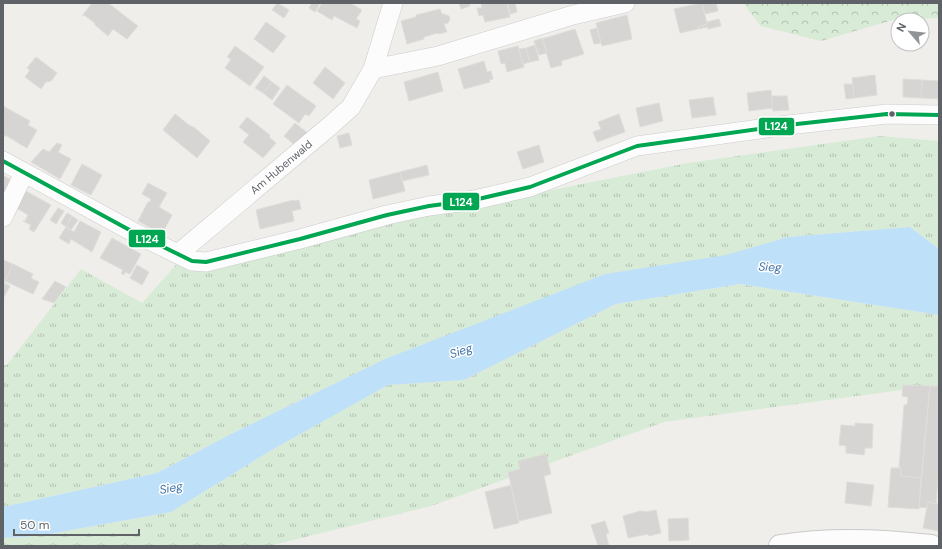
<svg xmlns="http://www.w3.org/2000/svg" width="942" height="549" font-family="'DM Sans',sans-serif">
	<defs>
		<pattern id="grass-tufts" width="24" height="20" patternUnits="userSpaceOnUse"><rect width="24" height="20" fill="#d8ebd6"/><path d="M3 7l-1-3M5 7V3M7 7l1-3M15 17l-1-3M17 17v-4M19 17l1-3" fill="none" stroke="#b2c2b1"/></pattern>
		<pattern id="forest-crowns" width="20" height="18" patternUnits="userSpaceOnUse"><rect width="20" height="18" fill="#d8ebd6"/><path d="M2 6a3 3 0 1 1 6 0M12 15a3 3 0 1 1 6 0" fill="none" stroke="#b2c2b1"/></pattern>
	</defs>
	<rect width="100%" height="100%" fill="#efeeea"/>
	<path fill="url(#grass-tufts)" d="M880,136L939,141V249L910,227L788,237L385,359L229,435L157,473L3,507V365H7L81,269L142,303L176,265L688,163Z
		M740,284L939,315V385L664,422L431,506L269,546H3V538L38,536L171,512L270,451L388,385L464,380L616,304Z"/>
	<path fill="url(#forest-crowns)" d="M743,3H939V18L893,20L821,41L761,26Z"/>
	<path fill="#bfe0f9" d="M910,227L939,249V315L740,284L616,304L464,380L388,385L270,451L171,512L38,536L3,538V507L157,473L229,435L385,359L605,274L726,255L788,237Z"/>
	<path fill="#d6d5d3" stroke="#deddd9" d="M92,3H108L138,26L127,39L113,29L108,36L95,25V23L84,15L82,16Z
		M277,3L289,10L284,18L272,10Z
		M312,3H320L315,12L309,8Z
		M322,3H350L362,10L356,19L360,21L357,28L334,16L332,20L317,11Z
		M459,3H469L470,6L461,9Z
		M481,3H507L510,17L485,22L483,15L479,16L477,8H482Z
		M508,3H515L517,12L510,14Z
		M699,3H716L718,11L705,14L702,3Z
		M702,3L707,24L698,27V29L680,33L674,9Z
		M440,9L442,14H444L449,16L450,19L448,23L444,24L447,32L438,34L437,33L424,37V39L407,44L401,21L416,17V15Z
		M627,15L632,39L602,46L596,23Z
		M719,19L721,26L708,29V27L698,29V27L707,24V22Z
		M266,22L286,36L273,53L254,39Z
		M597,28L601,43L594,44L590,30Z
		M575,29L584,54L561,61L562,65L551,68L542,39Z
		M543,38L547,53L539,55L534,41Z
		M535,45L539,60L530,62L526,48Z
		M235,46L264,67L250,86L225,68L231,59L227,57Z
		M518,46L524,67L507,72L505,63L501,64L498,51Z
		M526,48L530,62L523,64L519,49Z
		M36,57L57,73L51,81L46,82L41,89L25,77L30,70L27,68Z
		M484,61L487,72L491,71L493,79L489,80L490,82L464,89L458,69Z
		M325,67L345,83L333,99L313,83Z
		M438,72L443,91L409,101L404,82Z
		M875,75L877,95L854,98L852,78Z
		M264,76L272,82L263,93L255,88Z
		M903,79L922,80L921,98L903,97Z
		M922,80L939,81V99L921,98Z
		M272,82L280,88L272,100L263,93Z
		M844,84H853L854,98L846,99Z
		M287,85L316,106L309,116L305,114L299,123L273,104Z
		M771,90L773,108L749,111L747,93Z
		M771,96H787L789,110L773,111Z
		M713,97L716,115L692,118L689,100Z
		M659,103L663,121L640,127L636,108Z
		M3,106L30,121L28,125L37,130L27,148L5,135V136H3Z
		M175,114L189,125L195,128L210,141L197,158L163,130Z
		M619,114L625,132L597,142L593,132L601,129L598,122Z
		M247,117L270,135L269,137L276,143L263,158L243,142L249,135L239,127Z
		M295,123L309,134L296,146L284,136Z
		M349,133L352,145L340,148L337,136Z
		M57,143L62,145L58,152L71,159L60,179L31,162L43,149L49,152Z
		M539,145L544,162L523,169L517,152Z
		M82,164L102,175L91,195L71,185Z
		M427,165L429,175L402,181L400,172Z
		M400,172L405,191L373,199L369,180Z
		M3,175L14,182L3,197Z
		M148,183L167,193L159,207L172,215L162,234L138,221L148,202H150L151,199L142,194Z
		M24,190L51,205L34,232L29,229L31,225L23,221H25L28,215L15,207Z
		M293,200V201L299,200L301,209L292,211L294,221L260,229L256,210Z
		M58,208L64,211L56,224L50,220Z
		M67,213L72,216L66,227L61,223Z
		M72,216L78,220L71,230L66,227Z
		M80,221L101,232L92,252L71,239L69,244L59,238L66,227L74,232Z
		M112,238L141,254L130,274L125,272L124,275L121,273L123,270L100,258Z
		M3,260L13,264L4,283L10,286L4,297L3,296Z
		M13,264L33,274L31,278L39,282L33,294L5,281Z
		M137,265L149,272L142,285L130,278Z
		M55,281L66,287L54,303L42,299Z
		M903,385L930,386L921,478L901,476V468H899L904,405H907L908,397L902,396Z
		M930,386H939V465L936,504L928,502L927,508L919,507Z
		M855,423L873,424L872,448H865L864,455L846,453V446L839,445L841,425L855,426Z
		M546,454L551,474L544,476L552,513L519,521L508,472L520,469L518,461Z
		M891,468H901V476L921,478L919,509L888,507Z
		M847,482L874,485L871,506L845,503Z
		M511,485L519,523L494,529L485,492Z
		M928,502L939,504V531L923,528Z
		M656,510L661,533L649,536L648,534L628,538L623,516L640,511H643L645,512Z
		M688,518L689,540L669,541L668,519Z
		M605,521L609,533L606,534L609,546H598L591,525Z"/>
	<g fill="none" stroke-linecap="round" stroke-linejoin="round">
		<g stroke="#cbcccc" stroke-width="20">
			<path id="minor" d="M373,69L438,56L573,15L625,3
				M3,161L135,233L192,261L206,262L300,239L387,215L429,206L474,200L530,187L637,146L788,125L887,114L939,115
				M3,217L24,173
				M178,254L331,125L351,107L373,69L393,3"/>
		</g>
		<g stroke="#cacacb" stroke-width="24">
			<path id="secondary" d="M780,546C830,538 880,540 931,546"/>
		</g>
		<use href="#minor" stroke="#fdfcfc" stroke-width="19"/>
		<use href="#secondary" stroke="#fdfcfc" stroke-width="22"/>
		<g stroke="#fff" stroke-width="7">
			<path id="bus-1" d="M3,161L135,233L192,261L206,262L300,239L387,215L429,206L474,200L530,187L637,146L788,125L887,114L939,115"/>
		</g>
		<use href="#bus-1" stroke="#00a651" stroke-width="4"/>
	</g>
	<circle fill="#5f6368" stroke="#fff" stroke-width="1.5" cx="892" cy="114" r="3.5"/>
	<g text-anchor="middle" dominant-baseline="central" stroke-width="3" stroke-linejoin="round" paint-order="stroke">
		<g font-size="11" fill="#5f6368" stroke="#fff">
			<text transform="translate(281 167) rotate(-40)">Am Hubenwald</text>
		</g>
		<g font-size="12" font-style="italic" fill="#4174aa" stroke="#fff">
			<text transform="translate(770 267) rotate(3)">Sieg</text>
			<text transform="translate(461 351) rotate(-19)">Sieg</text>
			<text transform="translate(171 488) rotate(-10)">Sieg</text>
		</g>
	</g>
	<g stroke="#fff" stroke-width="1.5">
		<rect x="758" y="117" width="37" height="19" rx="4" fill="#00a651"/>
		<rect x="442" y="192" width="38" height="19" rx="4" fill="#00a651"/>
		<rect x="128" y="229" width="38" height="19" rx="4" fill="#00a651"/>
	</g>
	<g font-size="11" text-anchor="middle" font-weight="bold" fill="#fff">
		<text x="776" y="130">L124</text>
		<text x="461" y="206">L124</text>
		<text x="147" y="243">L124</text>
	</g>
	<rect width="942" height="549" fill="none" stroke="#5f6368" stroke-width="8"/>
	<g transform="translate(910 32) rotate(298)"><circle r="19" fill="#ffffff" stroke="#bfc1c3"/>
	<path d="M0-3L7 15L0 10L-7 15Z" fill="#919496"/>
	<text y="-6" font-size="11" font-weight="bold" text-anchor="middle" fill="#5f6368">N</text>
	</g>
	<path d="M14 529v6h125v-6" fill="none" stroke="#5f6368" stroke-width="2"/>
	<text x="20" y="529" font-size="12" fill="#5f6368" stroke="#ffffff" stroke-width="3" paint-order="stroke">50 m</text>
</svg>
